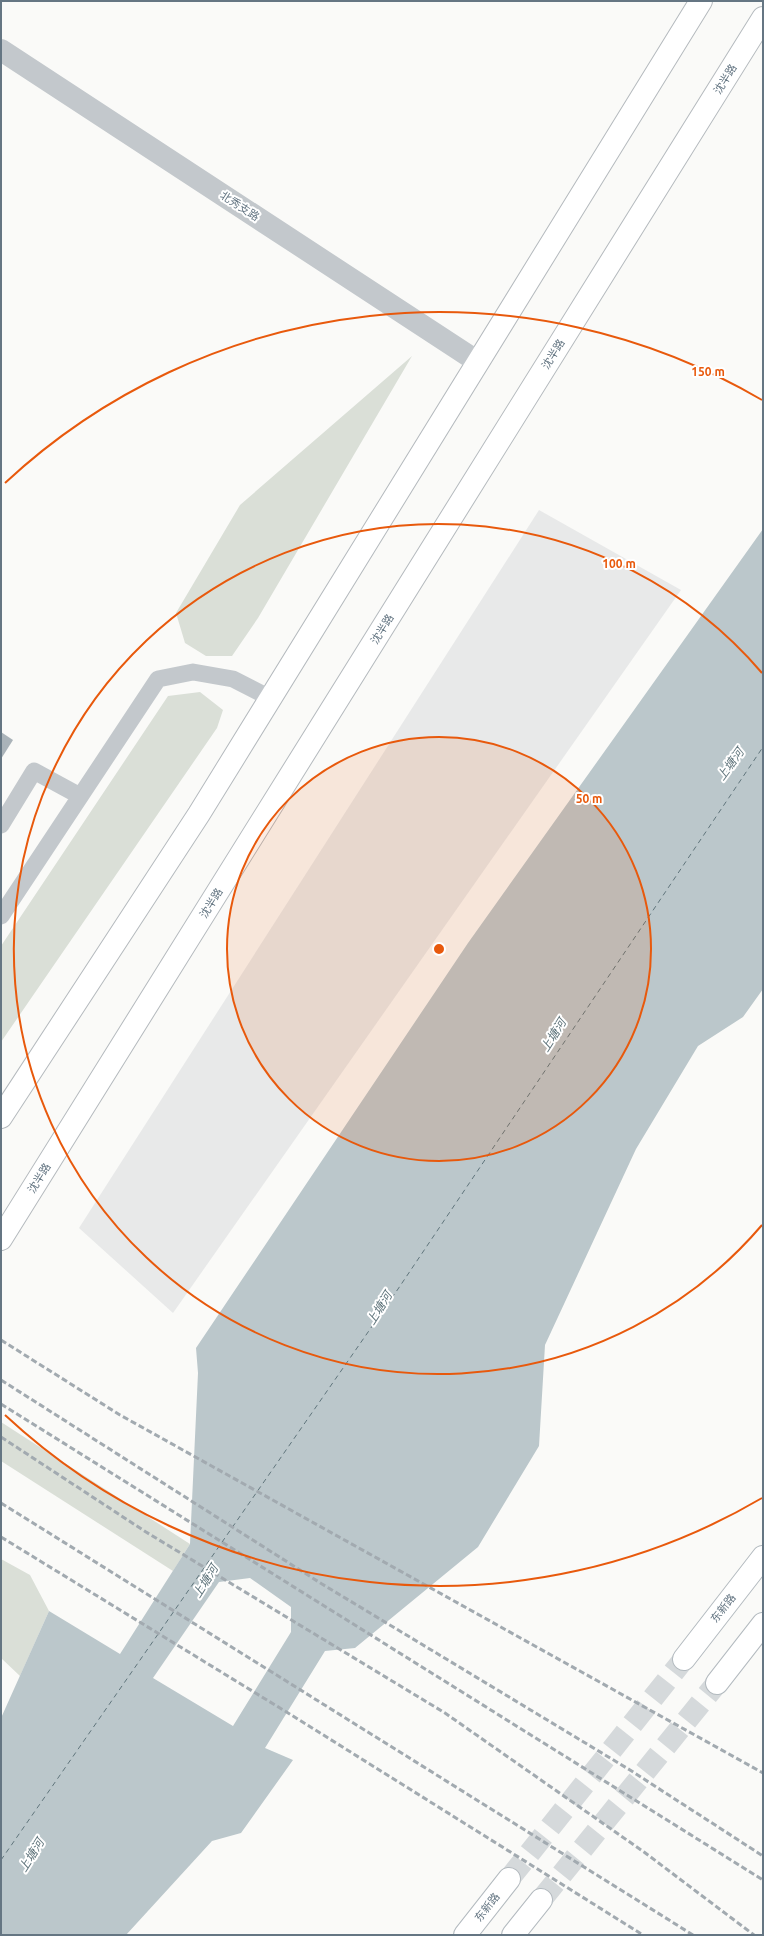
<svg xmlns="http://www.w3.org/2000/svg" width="764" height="1936" font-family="Ubuntu,'Noto Sans SC',sans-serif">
	<rect width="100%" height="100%" fill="#fafaf8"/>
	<path fill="#e8e9e9" d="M539,510L681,590L173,1313L79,1228Z"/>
	<path fill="#dadfd7" d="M412,356L258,618L232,656H206L185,643L176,613L240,505Z
		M200,692L223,710L217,728L1,1042V946L168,696Z
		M1,1422L190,1544L173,1571L1,1461Z
		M1,1559L30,1575L49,1611L20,1676L1,1658Z"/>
	<path fill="#bbc7cb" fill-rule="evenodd" d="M763,529V989L743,1017L698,1046L636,1149L545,1345L539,1446L478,1547L355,1648L325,1651L265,1748L293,1760L241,1833L212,1841L126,1935H1V1718L49,1611L120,1654L190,1544L198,1373L196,1348L468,943ZM250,1578L291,1607V1632L233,1726L153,1678L219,1582Z"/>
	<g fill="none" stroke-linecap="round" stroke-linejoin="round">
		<path stroke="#60757c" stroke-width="1" stroke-dasharray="5 4" stroke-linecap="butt" d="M1,1860L398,1289L763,747"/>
	</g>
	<path fill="#aab3b9" d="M1,732L13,740L1,759Z"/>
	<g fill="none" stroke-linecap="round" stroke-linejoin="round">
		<path stroke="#d5d9db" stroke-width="22" stroke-dasharray="22 11" stroke-linecap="butt" d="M509,1879L684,1659
			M541,1900L717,1683"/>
		<g stroke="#b3babf" stroke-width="24">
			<path id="secondary" d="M684,1659L763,1557
				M717,1683L763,1624
				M465,1935L509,1879
				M513,1935L541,1900"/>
		</g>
		<g stroke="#b5babe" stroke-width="24">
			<path id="primary" d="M1,1117L199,814L701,1
				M1,1239L763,18"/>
		</g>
		<path stroke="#c3c8cc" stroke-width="17" d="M1,825L34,771L80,796
			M1,916L158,679L193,672L233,679L270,698"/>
		<path stroke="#c3c8cc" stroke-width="22" d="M1,50L478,362"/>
		<use href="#secondary" stroke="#fff" stroke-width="22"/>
		<use href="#primary" stroke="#fff" stroke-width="22"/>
		<path stroke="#a2aab0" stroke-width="3" stroke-dasharray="6 3" stroke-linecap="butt" d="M1,1340L120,1415L763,1773
			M1,1380L322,1584L630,1770L763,1856
			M1,1404L763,1880
			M1,1437L146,1532L445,1713L644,1852L754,1935
			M1,1503L693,1935
			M1,1537L293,1716L643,1935"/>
	</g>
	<circle cx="439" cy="949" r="212" fill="#e8590c" fill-opacity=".12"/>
	<g fill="none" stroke="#e8590c" stroke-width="2">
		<circle cx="439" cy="949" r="212"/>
		<path d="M762 1225A425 425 0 1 1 762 673"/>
		<path d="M762 1498A637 637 0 0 1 5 1415M5 483A637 637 0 0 1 762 400"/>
	</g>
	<g text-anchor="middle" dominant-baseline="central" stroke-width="4" stroke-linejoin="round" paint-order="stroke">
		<g font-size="11" fill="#657683" stroke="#fff">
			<text transform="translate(725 79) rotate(-58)">沈半路</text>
			<text transform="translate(240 206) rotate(33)">北秀支路</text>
			<text transform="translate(553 354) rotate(-58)">沈半路</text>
			<text transform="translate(382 629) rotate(-58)">沈半路</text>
			<text transform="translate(211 903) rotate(-58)">沈半路</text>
			<text transform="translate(39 1178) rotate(-58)">沈半路</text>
			<text transform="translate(723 1608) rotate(-52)">东新路</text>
			<text transform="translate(487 1907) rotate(-52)">东新路</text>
		</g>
		<g font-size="12" font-style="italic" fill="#60757c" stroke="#fff">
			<text transform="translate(730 764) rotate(-54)">上塘河</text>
			<text transform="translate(553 1035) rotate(-58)">上塘河</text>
			<text transform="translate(379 1308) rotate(-58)">上塘河</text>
			<text transform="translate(205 1581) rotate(-58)">上塘河</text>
			<text transform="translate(31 1855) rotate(-58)">上塘河</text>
		</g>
	</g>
	<circle cx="439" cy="949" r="6" fill="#e8590c" stroke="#fff" stroke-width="2"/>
	<g font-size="12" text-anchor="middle" font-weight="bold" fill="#e8590c" stroke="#fff" stroke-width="4" stroke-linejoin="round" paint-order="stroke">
		<text x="708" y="376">150 m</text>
		<text x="619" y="568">100 m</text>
		<text x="589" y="803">50 m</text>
	</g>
	<rect width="764" height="1936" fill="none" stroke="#657683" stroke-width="4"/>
</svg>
